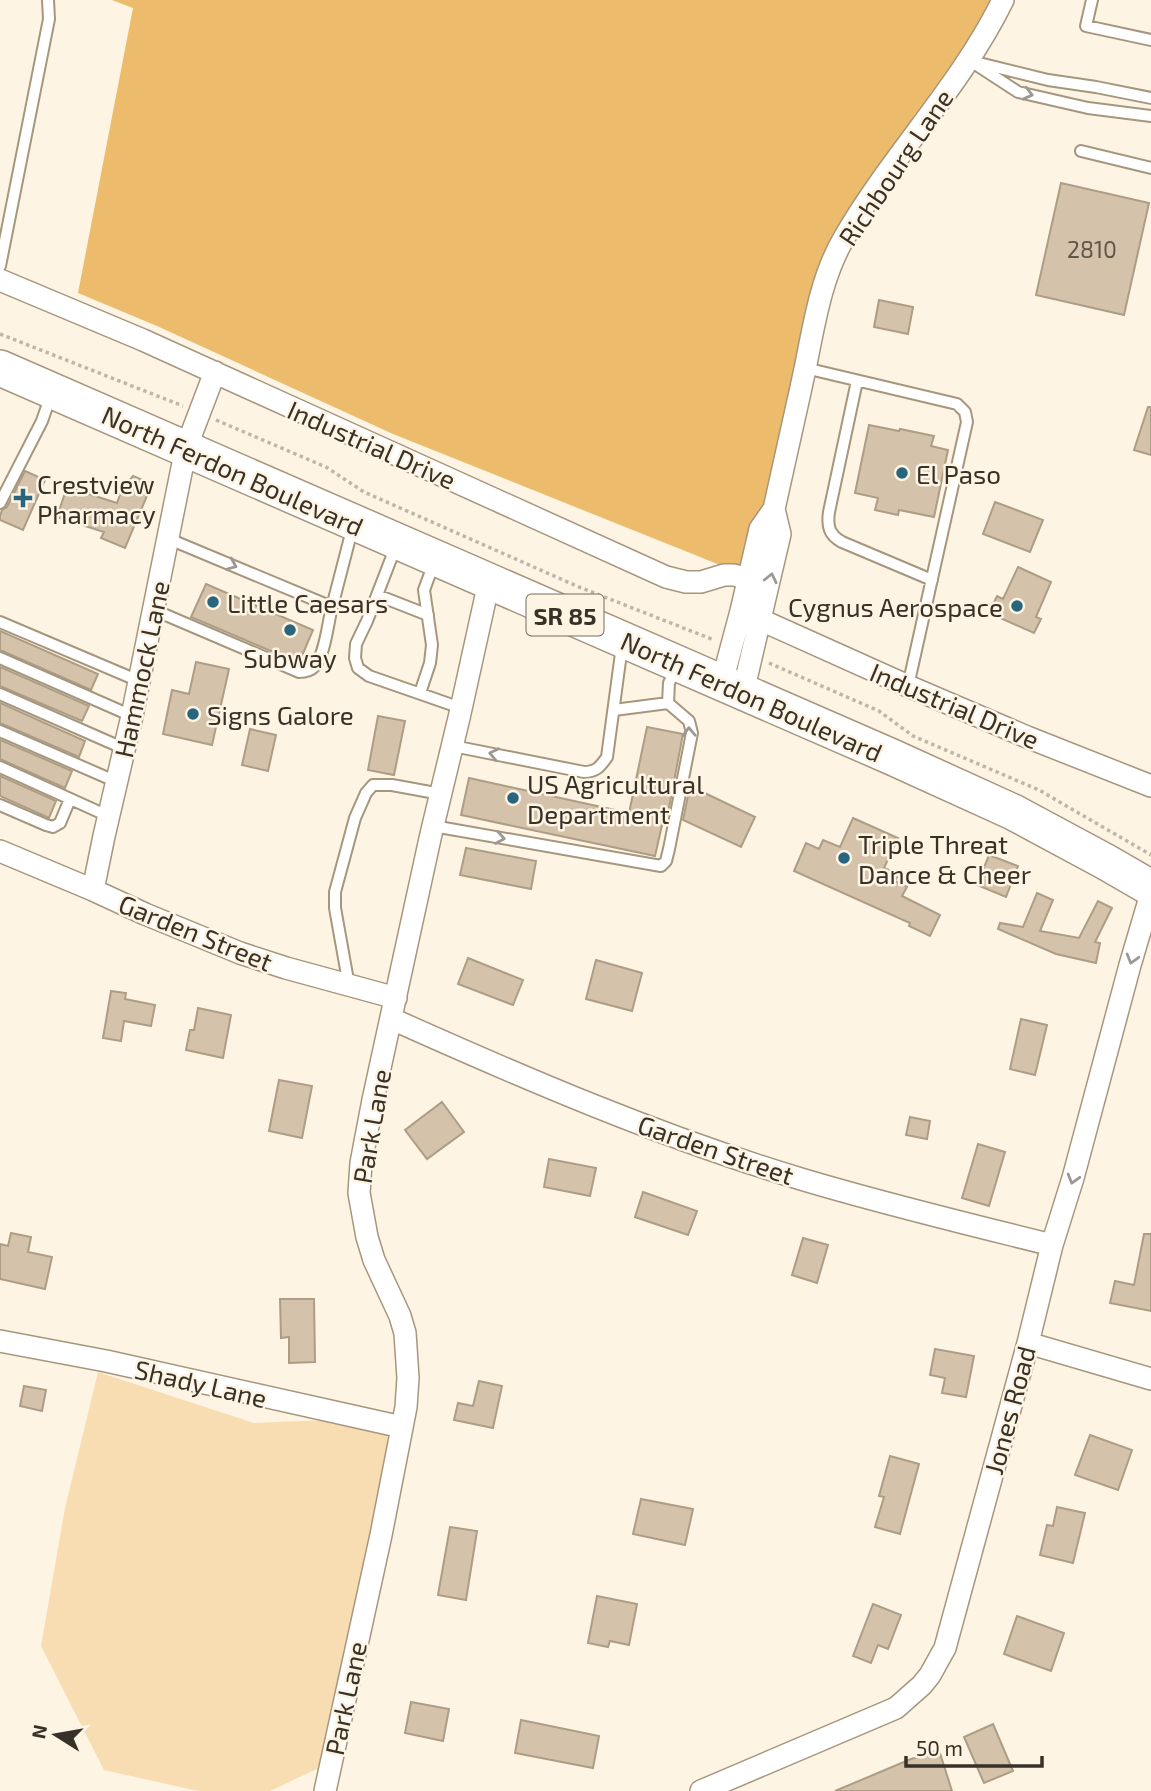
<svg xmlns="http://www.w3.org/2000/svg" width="1151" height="1791" font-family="'Exo 2',sans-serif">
	<rect width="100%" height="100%" fill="#fef4e4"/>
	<path fill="#f9ddb2" d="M98,1372L254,1423L326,1420L388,1434C373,1546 344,1657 319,1768L270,1791H198L104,1770L41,1646L65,1508Z"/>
	<path fill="#edbb6c" d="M112,0H992L960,55L865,187L834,233L826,250L808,304L764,513L745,575L393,434L157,326L78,293L133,8Z"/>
	<path fill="#d4c3aa" stroke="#ad9d84" stroke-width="2" d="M1061,183L1149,203L1124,315L1036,295Z
		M879,300L913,307L908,334L874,327Z
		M1148,407H1151V455L1134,450Z
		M869,425L899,431L900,429L934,436L931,446L948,450L934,517L899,510L898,515L875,510L878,498L855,493Z
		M25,471L45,480L23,530L0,520V516L2,510L7,507Z
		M133,476L152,484L125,548L101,538L104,532L57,517L67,487L117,503L122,489Z
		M995,502L1043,520L1030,552L983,534Z
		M1018,567L1051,582L1036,617L1041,619L1034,633L989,613L997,596L1003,599Z
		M206,584L313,630L299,663L191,617Z
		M0,631L98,674L91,690L0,650Z
		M196,662L229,669L212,745L163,734L172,690L189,694Z
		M0,667L89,706L82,721L0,686Z
		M0,703L85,741L79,757L0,723Z
		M378,716L405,721L394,775L368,770Z
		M647,727L683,734L668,813H667L664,825H662L655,856L461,815L469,778L629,813Z
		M250,729L276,735L268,771L242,765Z
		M0,740L72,771L65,788L0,759Z
		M0,776L56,801L49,818L0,796Z
		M690,786L755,817L741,847L683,820Z
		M853,818L898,838L884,868L899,874L895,881L907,887L902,896L940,915L930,936L909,926L910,923L794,871L806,843L819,849L823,840L840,847Z
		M466,848L536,861L531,889L460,875Z
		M989,855L1018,866L1006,897L977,885Z
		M1037,893L1053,900L1040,931L1079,938L1098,901L1112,908L1095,942L1100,943L1096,963L1056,954L998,929L1000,923L1023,927Z
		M468,958L523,980L513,1005L458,984Z
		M596,960L642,973L632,1011L586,999Z
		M111,991L126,993L125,999L155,1005L151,1026L124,1021L121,1041L103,1038Z
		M198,1008L231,1015L223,1058L186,1050L190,1030H194Z
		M1021,1019L1047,1025L1035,1075L1010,1069Z
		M279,1080L312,1086L302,1138L269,1131Z
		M442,1102L464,1132L427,1159L405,1130Z
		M910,1117L930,1121L927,1139L906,1135Z
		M978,1144L1005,1152L989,1206L962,1198Z
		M549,1159L596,1168L590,1196L544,1187Z
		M643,1192L697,1211L688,1235L635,1217Z
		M11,1233L31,1237L28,1252L52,1257L45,1289L0,1279V1244L8,1246Z
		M1144,1234H1151V1311L1110,1303L1115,1281L1134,1285Z
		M803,1238L828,1245L817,1283L792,1275Z
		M280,1299H314L315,1362L289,1363V1337L281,1338Z
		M935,1349L974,1356L966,1397L942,1393L945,1378L930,1375Z
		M479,1381L502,1386L493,1428L454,1420L458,1403L473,1406Z
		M24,1386L46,1390L42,1411L20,1406Z
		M1090,1435L1132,1450L1118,1490L1075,1475Z
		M890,1456L919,1464L900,1534L875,1527L884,1497L879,1496Z
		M641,1499L693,1509L685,1545L633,1534Z
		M1057,1507L1085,1513L1073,1563L1040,1555L1047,1525L1053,1526Z
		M450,1527L477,1531L466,1600L438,1595Z
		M597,1596L637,1604L629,1645L610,1641L608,1647L588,1643Z
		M873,1604L901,1615L888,1649L878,1645L871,1663L853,1656Z
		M1017,1616L1064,1633L1051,1671L1004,1654Z
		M411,1702L449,1709L443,1741L405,1733Z
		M521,1720L599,1736L593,1768L515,1753Z
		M993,1724L1013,1771L984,1783L964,1737Z
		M939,1750L952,1791H835L911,1759Z"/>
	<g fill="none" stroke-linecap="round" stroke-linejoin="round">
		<g stroke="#a6967d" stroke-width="14">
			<path id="service" d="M1092,0L1086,26L1151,40
				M969,60L1018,92L1088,108L1151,116
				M979,63L1048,80L1096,87L1151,98
				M1081,151L1151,168
				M0,266L49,19L48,0
				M805,368L957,404L965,412L967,422L908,686
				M857,381L829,512C827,526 829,535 842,542L932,580
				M0,503L42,421L51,395
				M169,539L332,607L353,526
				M396,546L367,621L356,644L355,658L358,668L369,676L461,708
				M377,595L428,615
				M154,610L299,672C305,672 310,671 314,667C325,656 328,622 332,607
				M0,622L139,681
				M0,658L132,716
				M420,693L430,663L432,645L424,590L434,563
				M0,694L125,749
				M614,710L668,703
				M0,731L117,782
				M453,746L584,772C596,772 600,767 607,757L622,646
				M0,767L108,816
				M0,805L46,825L53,827L60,823L70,799
				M433,826L661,866L666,861L669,849L692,733L689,721L668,703L669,683L676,668
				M349,986L335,908V892L355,818L366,793L373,785H392L441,794"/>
		</g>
		<g stroke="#a6967d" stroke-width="24">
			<path id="minor" d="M0,280L143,340L666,577L686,582H701L724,575H734L748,579
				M761,620L908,686L1027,737L1151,786
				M722,682L741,611L760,529L774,509C784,463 795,416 805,369C814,325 821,277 844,238C892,155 961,86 1003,0
				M743,692L780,534L774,509
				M0,851L93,890L145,914L240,953L286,968L396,998
				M93,890L104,836L132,716L186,448L215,372
				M392,1019C526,1079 661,1137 801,1179C884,1204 968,1224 1052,1245
				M0,1341L106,1361L402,1427
				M1028,1343L1151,1379
				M325,1791L381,1535L406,1407L408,1378L405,1333L400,1316L374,1260L367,1237L359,1193L361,1163L373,1100L431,834L459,718L489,582
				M701,1791L896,1708L922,1685L930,1675L945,1648L1028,1343L1052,1245L1073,1178L1130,965L1151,894"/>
		</g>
		<g stroke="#a6967d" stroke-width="38">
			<path id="primary" d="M0,368L892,757L1013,812L1106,862L1151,888"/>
		</g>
		<path stroke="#c0b6a8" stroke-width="3.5" stroke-dasharray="3.5 3.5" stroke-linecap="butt" d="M0,334L183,406
			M216,420L326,467L364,492L579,587L714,640
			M769,663L879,711L913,736L1039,790L1151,855"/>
		<use href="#service" stroke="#fff" stroke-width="10"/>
		<use href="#minor" stroke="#fff" stroke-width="21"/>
		<use href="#primary" stroke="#fff" stroke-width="35"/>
	</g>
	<defs><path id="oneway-chevron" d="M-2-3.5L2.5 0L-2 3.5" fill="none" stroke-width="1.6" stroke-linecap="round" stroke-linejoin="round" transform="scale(1.75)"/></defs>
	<g stroke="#9c9893">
		<use href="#oneway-chevron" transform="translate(1028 94) rotate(14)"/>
		<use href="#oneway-chevron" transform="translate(232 565) rotate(23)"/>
		<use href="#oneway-chevron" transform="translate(771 578) rotate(-77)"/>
		<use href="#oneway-chevron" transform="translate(689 732) rotate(-92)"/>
		<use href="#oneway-chevron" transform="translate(494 754) rotate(-168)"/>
		<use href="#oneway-chevron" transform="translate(500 838) rotate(10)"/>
		<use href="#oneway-chevron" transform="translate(1132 959) rotate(106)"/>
		<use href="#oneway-chevron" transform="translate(1073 1179) rotate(106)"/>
	</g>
	<g fill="#29657d" stroke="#fef4e4" stroke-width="2.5">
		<circle cx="902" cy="473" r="7"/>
		<path d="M19.5 487.5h7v7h7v7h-7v7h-7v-7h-7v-7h7z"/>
		<circle cx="213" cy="602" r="7"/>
		<circle cx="1017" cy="606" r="7"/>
		<circle cx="290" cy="630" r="7"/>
		<circle cx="193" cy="714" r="7"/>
		<circle cx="513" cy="798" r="7"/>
		<circle cx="844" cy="858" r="7"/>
	</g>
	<g text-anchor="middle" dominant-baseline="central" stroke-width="5" stroke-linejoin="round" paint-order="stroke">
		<g font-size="23" fill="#5f5648">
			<text x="1092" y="249">2810</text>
		</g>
		<rect fill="#fef4e4" stroke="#736c60" stroke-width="2" x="526.5" y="594.5" width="77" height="41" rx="5"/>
		<g font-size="24" font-weight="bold" fill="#383127">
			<text x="565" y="615">SR 85</text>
		</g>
		<g font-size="26" fill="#383127" stroke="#fef4e4">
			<text transform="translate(895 167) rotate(-56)">Richbourg Lane</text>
			<text transform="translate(372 444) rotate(24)">Industrial Drive</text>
			<text transform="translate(233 470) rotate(24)">North Ferdon Boulevard</text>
			<text transform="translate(141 669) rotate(-78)">Hammock Lane</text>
			<text transform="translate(752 696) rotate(24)">North Ferdon Boulevard</text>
			<text transform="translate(955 705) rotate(23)">Industrial Drive</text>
			<text transform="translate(196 932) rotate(22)">Garden Street</text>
			<text transform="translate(371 1126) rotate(-80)">Park Lane</text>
			<text transform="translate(716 1149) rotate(19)">Garden Street</text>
			<text transform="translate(201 1383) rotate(13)">Shady Lane</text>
			<text transform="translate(1009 1410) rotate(-75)">Jones Road</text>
			<text transform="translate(345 1698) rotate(-78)">Park Lane</text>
		</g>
		<g font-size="26" fill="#383127" stroke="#fef4e4" text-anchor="start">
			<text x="916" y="473">El Paso</text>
			<text x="37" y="483">Crestview<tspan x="37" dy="30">Pharmacy</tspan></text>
			<text x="227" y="602">Little Caesars</text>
			<text x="1003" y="606" text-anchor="end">Cygnus Aerospace</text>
			<text x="290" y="657" text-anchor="middle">Subway</text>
			<text x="207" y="714">Signs Galore</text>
			<text x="527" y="783">US Agricultural<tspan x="527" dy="30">Department</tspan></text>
			<text x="858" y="843">Triple Threat<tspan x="858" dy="30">Dance &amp; Cheer</tspan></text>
		</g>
	</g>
	<g transform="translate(56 1735) rotate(281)" stroke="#fef4e4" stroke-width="5" paint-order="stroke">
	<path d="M0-5L12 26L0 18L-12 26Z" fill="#383127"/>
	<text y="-10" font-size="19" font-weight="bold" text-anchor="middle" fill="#383127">N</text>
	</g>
	<path d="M906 1756v10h136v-10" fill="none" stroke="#383127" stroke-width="3.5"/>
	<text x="916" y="1756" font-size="21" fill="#383127" stroke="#fef4e4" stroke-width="5" paint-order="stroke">50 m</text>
</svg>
